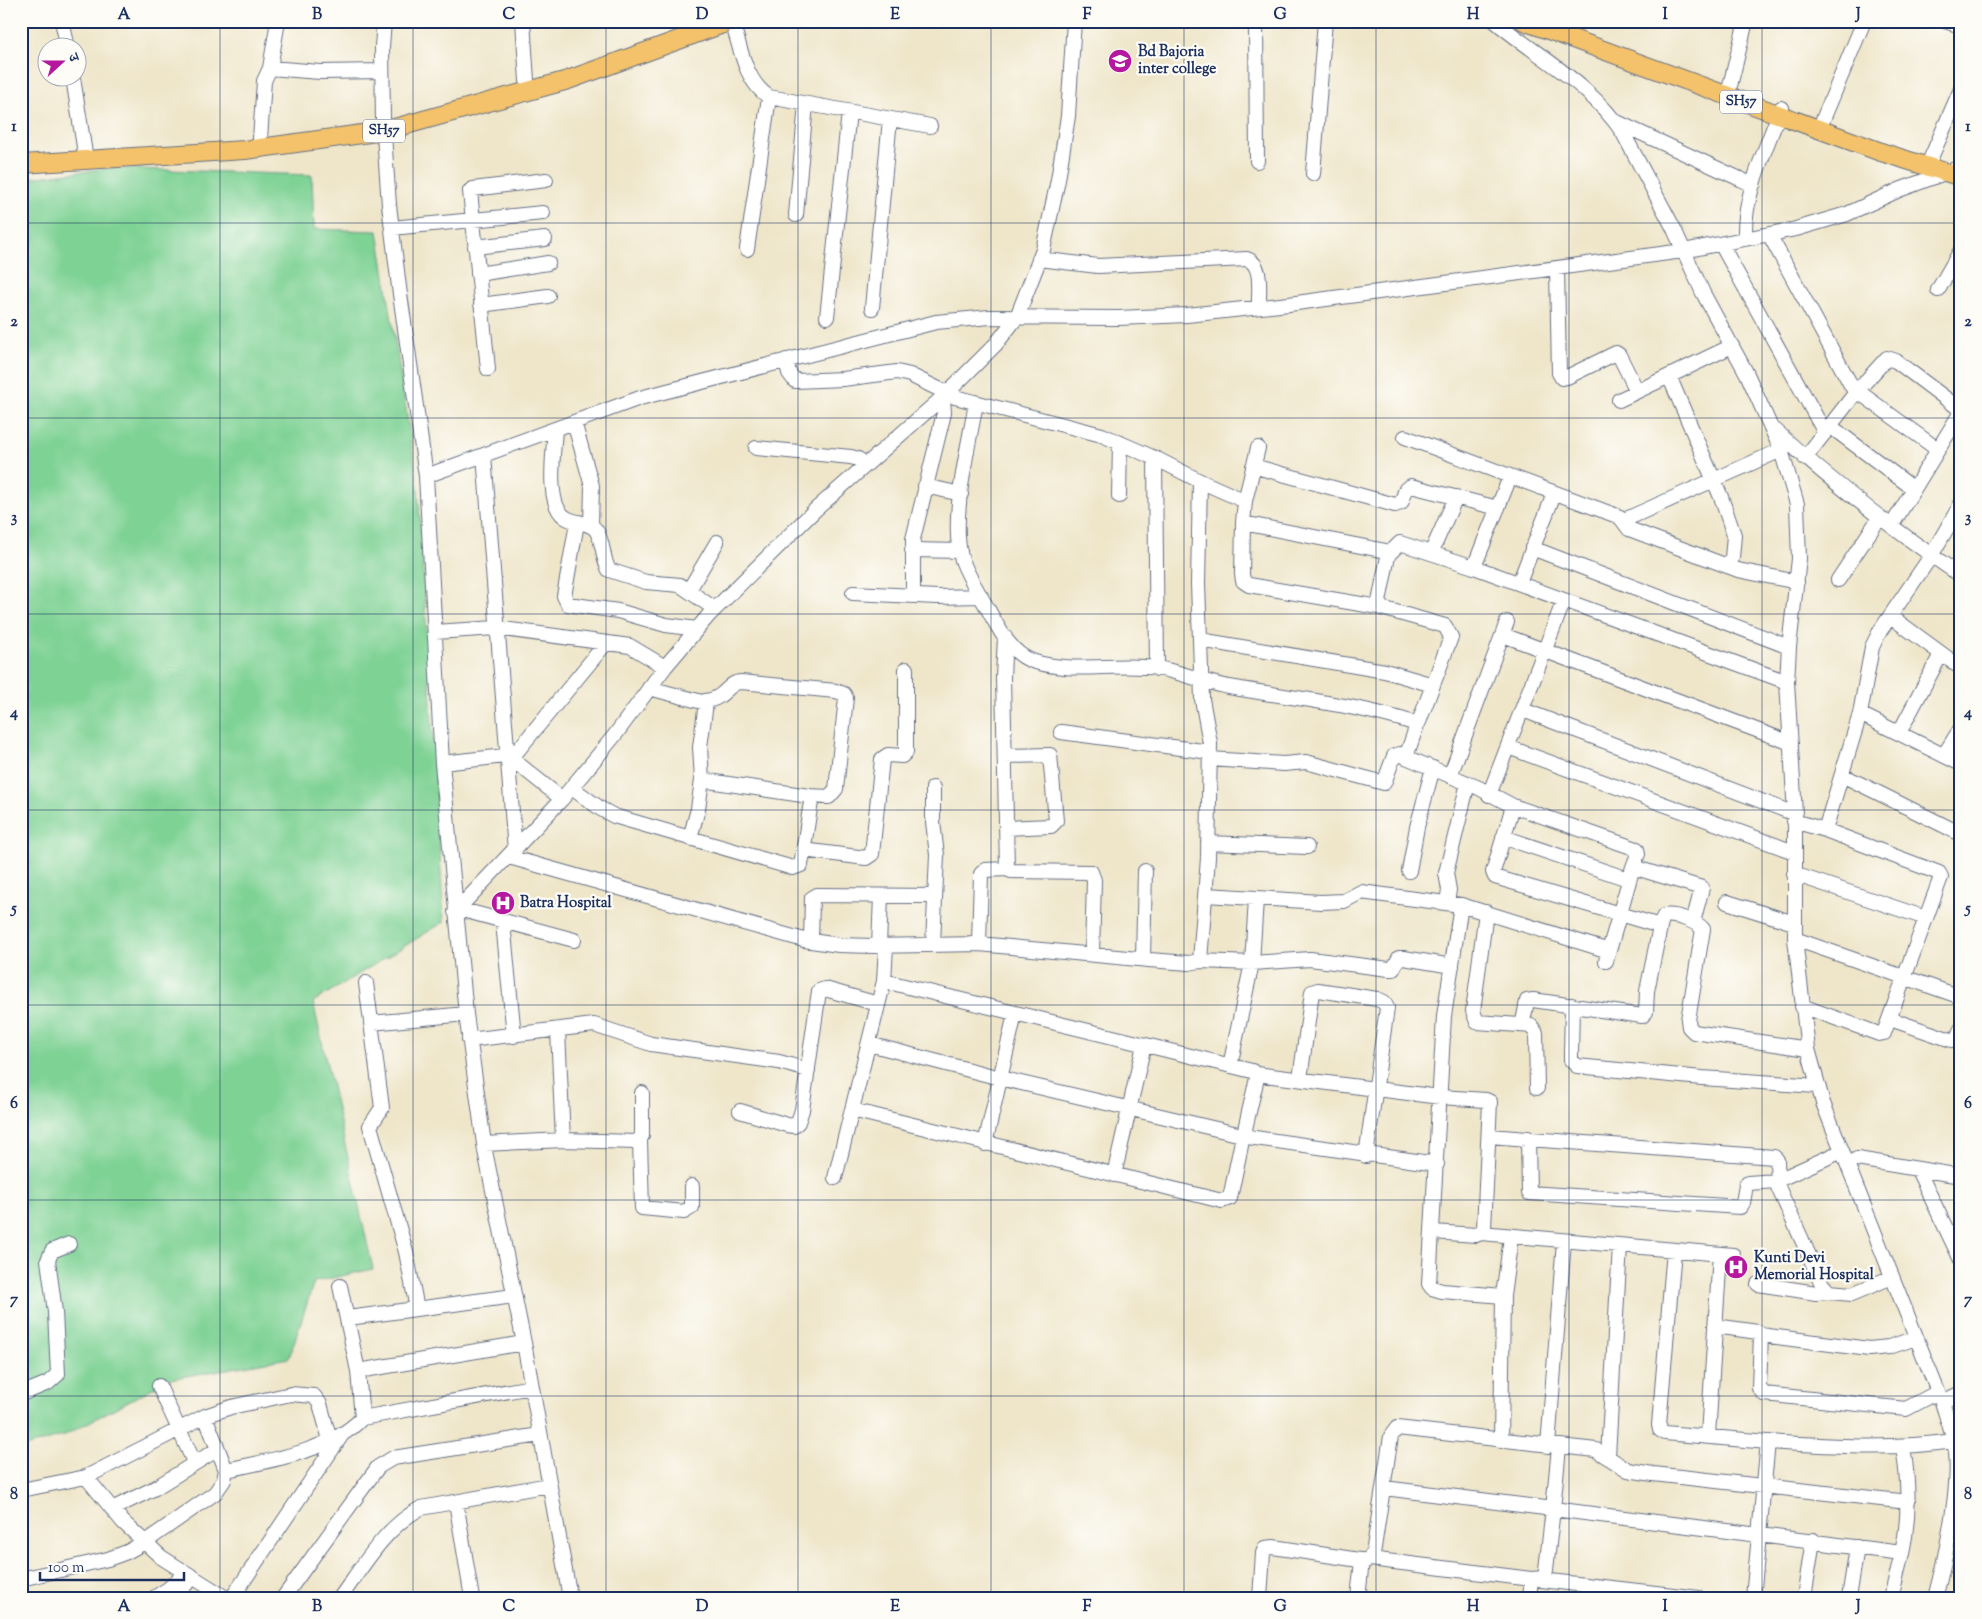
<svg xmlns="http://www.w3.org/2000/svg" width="1982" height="1619" font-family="'Sorts Mill Goudy','Noto Serif Devanagari',serif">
	<rect width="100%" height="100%" fill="#fdfcf7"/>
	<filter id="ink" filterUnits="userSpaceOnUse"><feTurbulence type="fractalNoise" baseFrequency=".02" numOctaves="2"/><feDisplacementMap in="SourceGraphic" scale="10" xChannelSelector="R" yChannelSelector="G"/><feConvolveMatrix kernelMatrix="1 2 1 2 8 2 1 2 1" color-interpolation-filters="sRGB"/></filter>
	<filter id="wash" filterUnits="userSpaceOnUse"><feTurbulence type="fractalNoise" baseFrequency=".0096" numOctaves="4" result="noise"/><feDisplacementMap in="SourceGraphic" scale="20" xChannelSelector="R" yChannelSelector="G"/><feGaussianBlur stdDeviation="1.12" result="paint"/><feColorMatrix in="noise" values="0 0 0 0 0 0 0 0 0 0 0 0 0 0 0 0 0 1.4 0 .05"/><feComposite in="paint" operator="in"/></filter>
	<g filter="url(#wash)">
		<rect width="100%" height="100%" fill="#efe6ca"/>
		<path fill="#7ed294" stroke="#4c8079" d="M111,168L312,175L314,229L378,231L418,486L444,922L313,1002L373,1269L314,1282L289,1358L170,1379L63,1436L21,1448V179Z"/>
	</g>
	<g filter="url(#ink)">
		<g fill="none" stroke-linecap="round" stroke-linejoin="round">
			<g stroke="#656f84" stroke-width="16">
				<path id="minor" d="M62,21L68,48
					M384,21L382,47L383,121L389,205L399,287L426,476L442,763L466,1014L485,1151L524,1343L570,1598
					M523,21L527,81
					M732,21C740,46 745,82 769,97L930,126
					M1256,21L1257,161
					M1495,21C1538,57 1592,85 1623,133L1673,227L1703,293L1747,374L1781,450L1797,504L1799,559L1789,647L1787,682L1795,814V939L1808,1049L1823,1103L1942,1402C1947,1418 1954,1436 1956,1453C1960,1490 1945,1561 1935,1598
					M1945,21L1961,26
					M270,68L320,72L382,71
					M73,78L85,153
					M1729,90L1746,21
					M1617,122L1753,185
					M1822,122L1864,21
					M260,139L264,81L270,68L278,21
					M1930,160L1961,89
					M1313,174L1325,21
					M796,215L806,104
					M392,228L543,213
					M1769,234L1852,387L1937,449
					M1745,239C1743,194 1766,150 1781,108
					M1721,244L1825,433
					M475,247L545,239
					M747,249L769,97
					M1039,259L1098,266L1247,259C1264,265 1258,292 1259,307
					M1557,268L1559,373L1562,378L1567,377L1616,353L1619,355L1637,391
					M478,274L548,263
					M1938,290L1961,250
					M481,305L548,296
					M872,308L890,119
					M827,317L849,112
					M786,360L789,373L795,381L843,379L897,372L910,375L955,397L1102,435L1159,460L1200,481L1198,584L1200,640L1202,699L1210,743L1208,858L1200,961L1252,963L1230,1066
					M488,369L470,191L473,189L546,180
					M1669,376L1721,497L1734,535L1732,558L1727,566
					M1619,400L1732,346
					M976,403C969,445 949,521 962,560C969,579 981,596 990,613C1000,631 1012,654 1032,661C1068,673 1107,664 1145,667C1173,668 1201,682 1229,687C1291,698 1354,704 1414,723L1419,722L1451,637L1445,626L1378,607L1249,585L1243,581L1242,574L1243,523L1391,552L1400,543L1474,567L1787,682
					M574,422L592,486L591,525
					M1830,426L1914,489
					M555,429C554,450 545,504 565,517C574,524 589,521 596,530C604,542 602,558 609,570L646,582L680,585L715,609
					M1775,430C1832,483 1896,531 1961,576
					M1405,437L1620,517L1629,529L1738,570L1797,582
					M756,448L851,457L858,459L865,464
					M484,455L515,851
					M1155,458L1157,669
					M1805,458L1857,391L1887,358L1896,361L1961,410
					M1253,466L1395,505L1401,503L1406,489L1411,486L1498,508
					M426,476L640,398L936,322L990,317L1118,318L1187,315L1289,304L1683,251L1796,229L1847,214L1899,190L1961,167
					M1200,481L1245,501L1243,523
					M925,486L961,494
					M1119,496L1120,443
					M1245,501L1258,448
					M1624,520L1781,450
					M577,523L564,596L568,604L618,611L666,625L697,629
					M1892,525L1961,412
					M1532,548L1789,647
					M912,550L960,551
					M1431,553L1456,497
					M1474,567L1510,477
					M1838,580L1880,517
					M1519,583L1554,494
					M689,590L717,542
					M853,593L937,597L981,596
					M913,596V539L944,413L943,397
					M1378,607L1389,551
					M1890,616L1961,668
					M435,632L496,628L630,646L665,667
					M1503,635L1791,743
					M1005,637L1003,677L1007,869L1011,871L1091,872L1094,880L1092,954
					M1200,640L1385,671L1433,685
					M649,688L706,703L700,747L702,780L698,809L690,838
					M705,701C726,699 727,682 741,682L836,691L844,694L846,698L836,789L829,797L809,796
					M1523,710L1795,814
					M1860,714L1961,764
					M1061,732L1210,752
					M1899,733L1941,654
					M1508,747L1794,852
					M1944,755L1961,728
					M513,756L517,763L562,799
					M1005,756L1050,755L1056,821L1051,826L1007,828
					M1406,757L1479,788L1513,806L1637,849L1638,854L1633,867
					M1210,759L1284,764L1306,762L1384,783L1394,756L1400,754L1406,757L1418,722
					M442,763L514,755L606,643
					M1842,775L1961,834
					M1450,776L1507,622
					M572,788L601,809L614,816L793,868L801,865L811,802L809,796L702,780
					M933,788V822L937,855L933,944
					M1489,795L1564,600
					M1513,806L1493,872L1495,877L1660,926
					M1794,821L1825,830L1939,873L1941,877L1884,1033L1879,1034L1802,1006
					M1825,830L1860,714L1872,647L1880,631L1931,556L1961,504
					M1503,837L1628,879
					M1208,843L1307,847
					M803,850L866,858L872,854L882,759L888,755L902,756L906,752V669
					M509,857L804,940L839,945L873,946L979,944L1149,960L1189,963L1200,961
					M1409,871L1417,827L1433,768
					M1794,874L1926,918
					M1206,895L1321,902L1344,901L1361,892L1461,905L1444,1016L1429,1284L1432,1288L1442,1291L1503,1296L1501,1441
					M1256,899L1252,963L1310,959L1389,969H1393L1399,958H1404L1452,966
					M1447,902L1449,890L1446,873L1468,783
					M1727,902L1794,923
					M1461,905L1609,951
					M459,909L574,940
					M455,912L562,799L615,735L665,667L709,615L815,510L943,397L996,344L1017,317L1043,250L1058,180L1068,116L1074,21
					M1486,912L1473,1011L1477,1022L1519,1025L1523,1022L1527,1001L1533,1000L1642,1016L1646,1012L1647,991L1661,922L1664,916C1675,914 1696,921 1703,929L1688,1020L1689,1027L1694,1032L1808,1049
					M503,922L514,1036
					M1795,939L1961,997
					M811,941L812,898L817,895L935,896
					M979,944L981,874L985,870L1007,869
					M879,946L881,896
					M886,946L884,981L1252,1071L1256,1074L1257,1078L1245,1129L1246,1136L1248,1137L1437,1164
					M1143,959L1145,871
					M1606,961L1633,867L1702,888L1693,922
					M366,983L382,1108L370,1126L406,1252L417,1309
					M1572,1005L1571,1054V1060L1577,1066L1702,1078L1817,1086
					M1890,1019L1951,1040H1956L1961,1029
					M371,1023L466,1014
					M1519,1025L1531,1026L1536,1033L1537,1088
					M558,1031L563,1140
					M469,1040L594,1025L651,1044L779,1062L808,1070
					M869,1044L1000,1078L1246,1136
					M1256,1074L1440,1097L1486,1100L1490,1102L1484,1228L1481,1233L1476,1235L1433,1232
					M1300,1079L1312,992L1318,990L1377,999L1384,1002L1387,1008L1366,1156
					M852,1110L1222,1201L1230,1198L1243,1136
					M740,1111L787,1125L794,1126L798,1122L802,1110L819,991L825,989L878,1004
					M1489,1136L1774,1157L1777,1160L1778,1187L1822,1284L1829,1292L1852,1294L1892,1277
					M1528,1138L1529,1193L1740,1207L1743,1203L1746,1185L1748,1183L1776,1181L1842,1151
					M640,1141L642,1208L684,1212L692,1207V1186
					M484,1144L563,1140L637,1142L642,1136V1093
					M985,1144L1015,1014
					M1857,1159L1961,1176
					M1918,1170L1961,1260
					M1114,1175L1144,1045
					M835,1178L884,981
					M1481,1233L1733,1255
					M1674,1250L1659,1425L1660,1430L1665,1433L1768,1442
					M1758,1284L1816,1293L1829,1292
					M1503,1296L1511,1237
					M348,1318L514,1296
					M1715,1326L1758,1332L1761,1335L1759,1388L1764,1394L1906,1409L1938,1392
					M1761,1335L1869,1349L1889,1347L1916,1338
					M358,1371L524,1343
					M159,1386L194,1462
					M21,1394L48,1383L58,1374L55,1312L48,1260L52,1251L69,1244
					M1942,1402L1961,1393
					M362,1418L531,1387
					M1708,1435L1720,1254
					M1548,1446L1564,1241
					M1608,1456L1620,1246
					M226,1470C268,1461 332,1451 362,1418L358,1371L340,1286
					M86,1477L123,1522L161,1557L226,1598
					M1384,1488L1553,1509L1559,1447
					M21,1490L86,1477L205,1416L231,1407L291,1394L314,1396L320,1404L330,1440
					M456,1502L472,1598
					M112,1509L155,1488L218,1449
					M1902,1553C1910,1517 1909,1483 1903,1447
					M1370,1559L1531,1579
					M21,1579L108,1559L127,1552L145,1542L215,1493L224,1480L226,1470L205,1416
					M1542,1580L1699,1598
					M154,1598L168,1589L184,1574
					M175,1598L191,1578
					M232,1598L343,1433
					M283,1598L378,1467L393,1458L540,1435
					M340,1598C363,1566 385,1527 421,1508L549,1485
					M1260,1598L1263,1553L1265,1548L1273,1547L1366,1561L1373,1554L1391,1436L1397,1428L1596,1450L1628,1470L1653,1474L1908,1502
					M1358,1598L1362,1560
					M1529,1598L1531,1579L1545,1578L1553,1509L1759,1535L1768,1442C1830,1446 1891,1450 1954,1441
					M1753,1598L1759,1535L1902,1553L1891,1598
					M1804,1598L1813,1540
					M1849,1598L1857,1547"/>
			</g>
			<g stroke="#656f84" stroke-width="20">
				<path id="major" d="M1524,21L1881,152L1961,177
					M21,164L245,150L384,131L568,80L731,21"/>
			</g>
			<use href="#minor" stroke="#fff" stroke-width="14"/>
			<use href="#major" stroke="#f3c26a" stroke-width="18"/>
		</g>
	</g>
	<path fill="none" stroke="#1b2f5e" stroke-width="1" stroke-opacity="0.55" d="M220,21V1598M413,21V1598M606,21V1598M798,21V1598M991,21V1598M1184,21V1598M1376,21V1598M1569,21V1598M1762,21V1598M21,223H1961M21,418H1961M21,614H1961M21,810H1961M21,1005H1961M21,1200H1961M21,1396H1961"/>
	<defs>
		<g id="school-disc" transform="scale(1.25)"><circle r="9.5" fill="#b5179e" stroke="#fdfcf7"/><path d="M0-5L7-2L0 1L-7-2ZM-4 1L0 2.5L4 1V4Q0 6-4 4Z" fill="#fff"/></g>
		<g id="hospital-disc" transform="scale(1.25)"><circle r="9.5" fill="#b5179e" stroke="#fdfcf7"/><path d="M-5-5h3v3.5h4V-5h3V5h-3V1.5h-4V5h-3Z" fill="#fff"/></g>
	</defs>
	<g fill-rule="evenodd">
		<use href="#school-disc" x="1120" y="61"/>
		<use href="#hospital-disc" x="503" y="903"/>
		<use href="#hospital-disc" x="1736" y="1267"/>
	</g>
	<g text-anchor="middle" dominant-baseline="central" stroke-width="4.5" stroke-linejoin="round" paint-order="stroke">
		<g fill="#fdfcf7" stroke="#5f6c8c" stroke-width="1">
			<rect x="1720" y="90.5" width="42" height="23" rx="4"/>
			<rect x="363" y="119.5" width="42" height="23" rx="4"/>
		</g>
		<g font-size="14" font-weight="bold" fill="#1b2f5e">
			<text x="1741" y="102">SH57</text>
			<text x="384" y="131">SH57</text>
		</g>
		<g font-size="15" font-weight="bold" fill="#1b2f5e" stroke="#fdfcf7" text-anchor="start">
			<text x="1138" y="52">Bd Bajoria<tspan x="1138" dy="17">inter college</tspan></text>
			<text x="520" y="903">Batra Hospital</text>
			<text x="1754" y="1258">Kunti Devi<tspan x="1754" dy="17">Memorial Hospital</tspan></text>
		</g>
	</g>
	<rect width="1982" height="1619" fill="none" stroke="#fdfcf7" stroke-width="55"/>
	<g transform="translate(62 62) rotate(69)"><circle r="24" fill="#fdfcf7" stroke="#a3aaba"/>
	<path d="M0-4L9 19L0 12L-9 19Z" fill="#b5179e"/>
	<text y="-8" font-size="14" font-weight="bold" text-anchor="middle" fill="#1b2f5e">उ</text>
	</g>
	<path d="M40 1572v8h144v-8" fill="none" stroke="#1b2f5e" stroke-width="2.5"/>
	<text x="48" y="1572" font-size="15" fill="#1b2f5e" stroke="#fdfcf7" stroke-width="4" paint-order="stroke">100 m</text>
	<rect x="28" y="28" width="1926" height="1564" fill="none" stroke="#1b2f5e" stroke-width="2"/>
	<g font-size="16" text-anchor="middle" font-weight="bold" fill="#1b2f5e">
		<text x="124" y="19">A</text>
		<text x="317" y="19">B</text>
		<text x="509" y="19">C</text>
		<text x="702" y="19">D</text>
		<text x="895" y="19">E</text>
		<text x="1087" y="19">F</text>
		<text x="1280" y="19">G</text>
		<text x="1473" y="19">H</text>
		<text x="1665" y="19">I</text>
		<text x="1858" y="19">J</text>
		<text x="14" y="131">1</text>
		<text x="1968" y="131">1</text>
		<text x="14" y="326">2</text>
		<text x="1968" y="326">2</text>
		<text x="14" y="522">3</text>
		<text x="1968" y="522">3</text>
		<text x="14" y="717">4</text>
		<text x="1968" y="717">4</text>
		<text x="14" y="913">5</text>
		<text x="1968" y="913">5</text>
		<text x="14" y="1108">6</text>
		<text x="1968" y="1108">6</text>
		<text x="14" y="1304">7</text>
		<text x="1968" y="1304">7</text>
		<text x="14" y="1499">8</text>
		<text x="1968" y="1499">8</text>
		<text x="124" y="1611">A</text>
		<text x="317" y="1611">B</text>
		<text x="509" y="1611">C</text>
		<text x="702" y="1611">D</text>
		<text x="895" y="1611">E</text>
		<text x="1087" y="1611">F</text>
		<text x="1280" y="1611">G</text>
		<text x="1473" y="1611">H</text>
		<text x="1665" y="1611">I</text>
		<text x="1858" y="1611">J</text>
	</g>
</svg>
